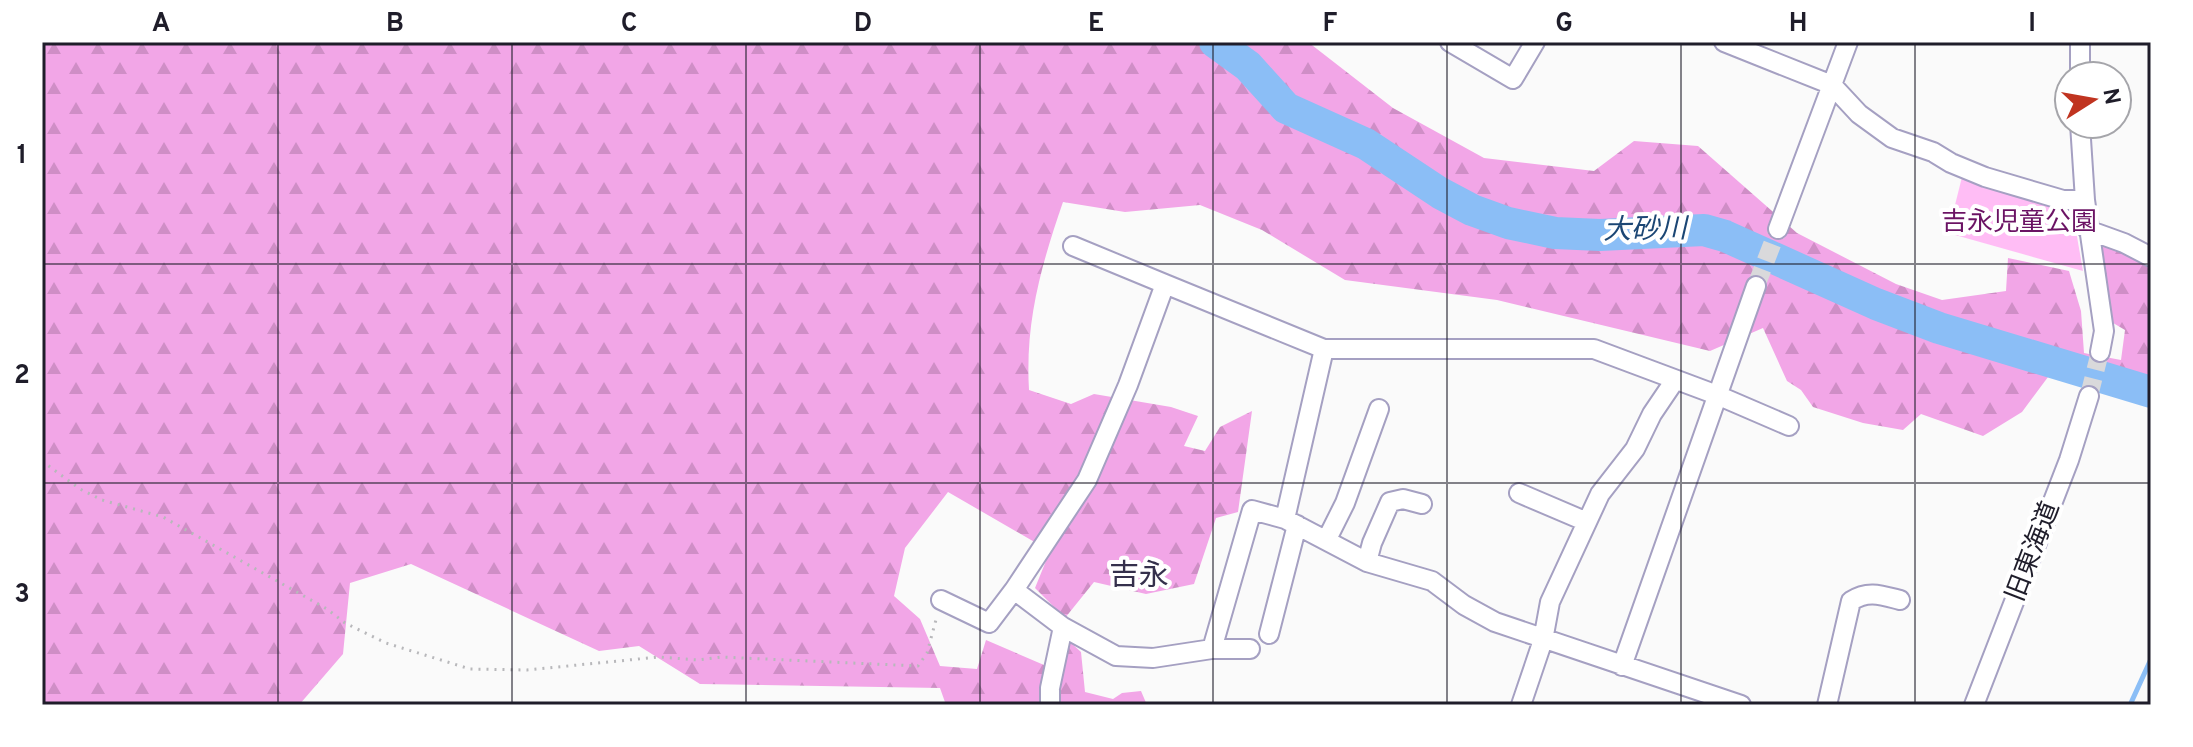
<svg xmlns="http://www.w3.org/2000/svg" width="2193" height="747" font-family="Overpass,'Noto Sans JP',sans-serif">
	<defs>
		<pattern id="forest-firs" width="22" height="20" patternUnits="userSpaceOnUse" patternTransform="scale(2)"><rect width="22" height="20" fill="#f2a6e7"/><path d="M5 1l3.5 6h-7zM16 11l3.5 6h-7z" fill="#cf8ec6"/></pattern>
	</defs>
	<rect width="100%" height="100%" fill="#fafafa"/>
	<path fill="url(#forest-firs)" d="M42,42H1308L1393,108L1484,158L1594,171L1634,141L1698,146L1797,233L1896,284L1942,300L2006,291L2008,258L2069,271L2081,311L2084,353L2121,360L2125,330L2103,317L2097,256L2103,244L2119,248L2151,265V377L2088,366L2048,377L2022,412L1983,436L1921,414L1903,430L1863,423L1813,407L1801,390L1787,381L1763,328L1710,351L1497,300L1345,280L1262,230L1200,205L1125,212L1063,202C1041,266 1025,322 1029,390L1071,404L1094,394L1171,407L1198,416L1184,446L1205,451L1220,427L1252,411L1238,512L1216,518L1194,584L1146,594L1094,582L1065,618L1035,588L1050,551L948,492L905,548L894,596L920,619L940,666L977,669L986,640L1044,665L1068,640L1081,652L1085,692L1113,699L1122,693L1141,691L1147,705H946L940,688L700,684L639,646L599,651L411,564L350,583L343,654L299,705H42Z"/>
	<path fill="#ffbdf5" d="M1962,177L2072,208L2083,271L1948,233Z"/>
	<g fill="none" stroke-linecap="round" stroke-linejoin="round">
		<path stroke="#8bbef6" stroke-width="5" d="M2130,705L2151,659"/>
		<path stroke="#8bbef6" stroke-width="32" d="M1215,42L1248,66L1286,108L1366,144L1440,193L1472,210L1508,223L1555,233L1600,235L1704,230L1725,236L1876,304L1939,328L2151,392"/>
		<path stroke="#d9d9db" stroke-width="18" stroke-dasharray="18 9" stroke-linecap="butt" d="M1756,286L1778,229
			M2089,396L2100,352"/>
		<g stroke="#a5a0c2" stroke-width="22">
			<path id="minor" d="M1450,42L1513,79L1535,42
				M1724,42L1832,85L1859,114L1892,138L1933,152L1951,163L1985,177L2063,200H2085
				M2080,76V42
				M2080,124L2085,200L2104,331L2100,352
				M1778,229L1848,42
				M2088,230L2124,243L2151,257
				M1073,246L1165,284
				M1519,493L1587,522
				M1285,519L1324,349
				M1327,539L1345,503L1379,409
				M1367,562L1372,543L1390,502L1403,499L1422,504
				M1014,590L1087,480L1128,385L1165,284L1324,349H1594L1717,395L1789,426
				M941,600L989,623L1014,590L1063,627L1050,688V705
				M1063,627L1116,656L1153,658L1212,649L1252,510L1285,519L1367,562L1432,581L1464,605L1495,622L1741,705
				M1269,634L1297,525
				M1212,649H1250
				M1622,666L1756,286
				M1521,705L1543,640L1550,602L1600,494L1635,449L1652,414L1675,380
				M1827,705L1851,601C1868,590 1881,595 1900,600
				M1974,705L2069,460L2089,396"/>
		</g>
		<path stroke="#b8b8bb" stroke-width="3" stroke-dasharray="2 6" stroke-linecap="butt" d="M42,461L80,489L102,500L163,517L327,609L345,623L386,643L470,669L527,670L659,657L698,660L721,657L918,666L927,653L937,616"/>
		<use href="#minor" stroke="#fff" stroke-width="18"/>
	</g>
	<path fill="none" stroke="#1f1d2a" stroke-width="2" stroke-opacity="0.55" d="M278,42V705M512,42V705M746,42V705M980,42V705M1213,42V705M1447,42V705M1681,42V705M1915,42V705M42,264H2151M42,483H2151"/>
	<g text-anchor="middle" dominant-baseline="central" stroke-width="8" stroke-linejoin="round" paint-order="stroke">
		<g font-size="26" fill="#6b1364" stroke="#fff">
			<text x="2019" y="223">吉永児童公園</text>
		</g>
		<g font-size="26" fill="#1f1d2a" stroke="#fff">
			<text transform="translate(2034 552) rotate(-69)">旧東海道</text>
		</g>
		<g font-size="28" font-style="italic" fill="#1b4674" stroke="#fff">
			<text transform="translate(1645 231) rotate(-1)">大砂川</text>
		</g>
		<g font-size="30" fill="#35304c" stroke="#fff">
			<text x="1139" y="577">吉永</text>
		</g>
	</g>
	<rect width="2193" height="747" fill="none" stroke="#ffffff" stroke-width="88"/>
	<g transform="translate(2093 100) rotate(79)"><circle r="38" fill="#ffffff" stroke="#a5a5aa" stroke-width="2"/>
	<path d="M0-6L14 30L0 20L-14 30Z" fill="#c03420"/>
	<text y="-12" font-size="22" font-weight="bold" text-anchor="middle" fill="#1f1d2a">N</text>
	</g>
	<rect x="44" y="44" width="2105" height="659" fill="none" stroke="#1f1d2a" stroke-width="3"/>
	<g font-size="26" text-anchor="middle" font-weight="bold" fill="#1f1d2a">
		<text x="161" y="31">A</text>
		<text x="395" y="31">B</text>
		<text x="629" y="31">C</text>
		<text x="863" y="31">D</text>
		<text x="1096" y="31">E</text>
		<text x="1330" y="31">F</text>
		<text x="1564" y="31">G</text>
		<text x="1798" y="31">H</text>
		<text x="2032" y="31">I</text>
		<text x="22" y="163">1</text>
		<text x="22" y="383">2</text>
		<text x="22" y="602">3</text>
	</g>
</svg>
